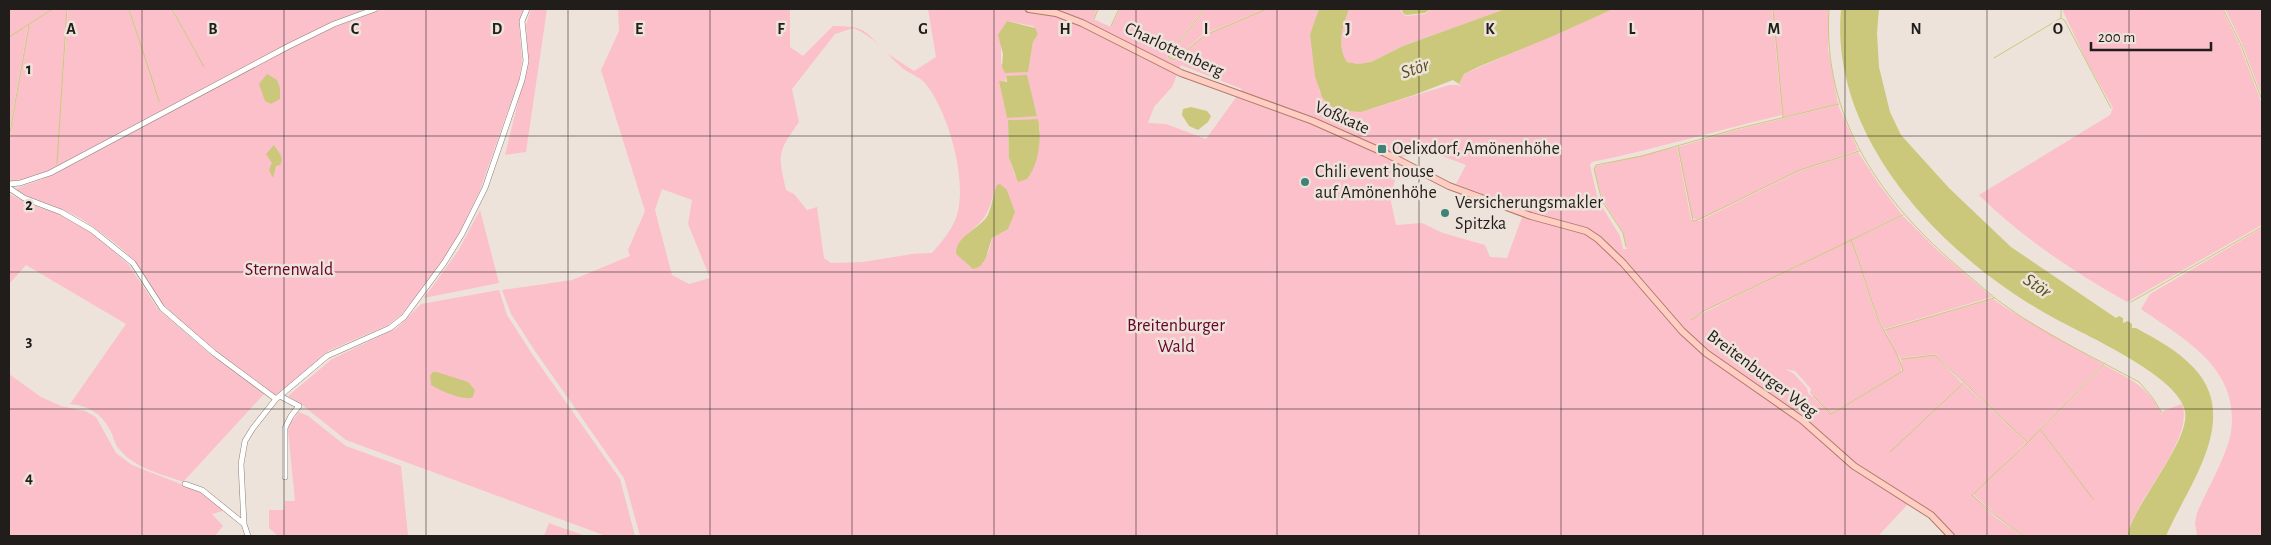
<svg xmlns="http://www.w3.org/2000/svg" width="2271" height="545" font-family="'Alegreya Sans',sans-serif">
	<rect width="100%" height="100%" fill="#eee3db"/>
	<path fill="#fbc0c9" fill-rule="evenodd" d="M9,9H52L22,29L28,26L9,133Z
		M53,9H67L57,164L68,9H129L158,102L130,9H172L204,68L173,9H367L333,22L335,27L382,9H524L519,22L522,62L519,79L480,190L459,234L440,266L401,315L388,325L328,351L277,396C239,368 200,340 166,307C153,294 147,277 136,263C126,250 103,234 89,224C68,208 40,204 17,191V188L43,179L41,174L20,181L9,183V142L29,25Z
		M531,9H547L526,152L505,155L528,61L526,25Z
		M618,9H790V47L803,56L833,26C869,26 864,32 887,53C895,59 905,65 914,71L936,57L928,9H1097L1093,19L1111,27L1120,9H1204L1167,57L1174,61L1205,35L1268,9H1319L1310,34L1319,89L1322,97L1361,112L1449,85H1458L1462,87L1459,84L1464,74L1613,9H1772L1782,115C1718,130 1656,149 1592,162L1590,165L1598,200L1620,236L1623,249H1627L1623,232L1603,201L1594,169L1596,166L1677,147L1691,219L1693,221H1699L1800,171L1858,152L1878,183L1902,215L1704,311L1689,320L1851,240C1862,267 1867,296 1879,322C1887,338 1902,353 1901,372L1831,413L1810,393L1811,389L1795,371L1785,369L1793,373L1807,388L1808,393L1831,414L1902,372L1901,359L1935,355L1962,383L1889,452L1963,383L2027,443L1972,494L1995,517L2023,536H1949L1931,517L1909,503L1878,536H640L624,478L535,351L511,314L502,290L572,280L630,256L628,250L645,211L601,70L619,31ZM1007,21L1033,26L1038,34L1033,42L1029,67L1001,64V46ZM853,28C873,36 884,51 900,66C907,73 919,76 925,83C948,111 966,175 958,211C955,227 942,241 932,253L912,254L863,262L831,263L824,258L817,207L807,210L794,194L786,190C778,154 777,153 799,122L792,89L835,34ZM1181,65L1242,89L1206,139L1166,124L1148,123L1154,107L1172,87ZM1006,76L1027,79L1037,115L1007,118L1003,100ZM1038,119L1040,130L1031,174L1015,176L1009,158L1008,120ZM1429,151L1466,165L1456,184L1525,209L1507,258L1490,257L1485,245L1443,233L1422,223L1396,225L1390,197L1402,157ZM662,189L692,200L688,224L710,278L689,284L672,275L655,210ZM1007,190L1015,212L1004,231L992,238L989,251L983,264L969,266L963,259L967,234C986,218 987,217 994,192Z
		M1206,9H1266L1204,34L1174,59L1169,57Z
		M1349,9H1402L1401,12L1406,16L1425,14L1431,9H1505L1403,46L1371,62L1358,64L1347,62C1336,45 1343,26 1349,9Z
		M1773,9H1828V49L1838,104L1783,117Z
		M2062,9H2222L2240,46L2262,104V225L2127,302C2073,271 2023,239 1979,195L2110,115L2113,108L2087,62Z
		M2225,9H2262V96L2242,44Z
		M1838,105L1858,150L1800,170L1698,220L1692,218L1678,147L1736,130Z
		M9,194L32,205L60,213L91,232L129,265L158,309L211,355L265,393L183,482C163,474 136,469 121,451C116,447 114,440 112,434C103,415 91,406 70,404L126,324L26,265L9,284Z
		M480,210L499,283L424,298L458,251Z
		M1903,216L1937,250L1992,297L1884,329C1869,301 1864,269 1852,240Z
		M2262,228V536H2197L2195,523L2197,513C2206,492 2228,453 2231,432C2240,368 2185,340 2141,309L2150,294Z
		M499,290L507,315L532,354L620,479L635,536H606L346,440L301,404L288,396L332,359L397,328L421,304ZM430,376L475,390L473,397L431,385Z
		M1993,299L2006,308L2103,364L2027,442L1935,354L1900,358L1885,330Z
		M2104,365C2130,379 2149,387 2162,415L2163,411L2182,404C2195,440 2135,498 2127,536H2025L1997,516L1973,494L2040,429L2094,500L2041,429Z
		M9,374L41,397L61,406L85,411L96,417L116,453L132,465L201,492L226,510L212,514L223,526L215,536H9Z
		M299,412L308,416L346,446L401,466L408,536H278L269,528V510H284L285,501H295L288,431L289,425Z
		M549,523L554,525L586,536H544Z"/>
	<path fill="#cbc87b" d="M1319,9H1349C1343,26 1336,45 1347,62L1358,64L1371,62L1403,46L1505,9H1613L1553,36L1478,67L1464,74L1459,84L1453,80L1414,95L1361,112L1339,110L1329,105L1322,97L1315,76L1310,34Z
		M1403,9H1430L1425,13L1406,15L1402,12Z
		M1841,9H1879L1877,33L1879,67L1890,112L1901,135L1949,188L2011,247L2116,318L2119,316L2123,318V323L2128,321L2132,324V328H2136C2156,339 2177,350 2193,367C2243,418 2187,487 2166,536H2127C2135,502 2191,440 2185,411C2178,374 2077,332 2045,313C1941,254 1829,137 1841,9Z
		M1007,21L1035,28L1038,34L1033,42L1028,72L1005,73L1002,67L1003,54L998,35Z
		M267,74L277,80L280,88V99L271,104L265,101L259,84Z
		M1027,75L1037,116L1007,118L999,81L1007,82L1006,76Z
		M1191,107L1207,111L1211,116L1208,122L1198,130L1189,126L1182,115L1183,109Z
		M1038,119C1042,137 1039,165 1027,179L1018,182L1009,158L1008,120Z
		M274,145C278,152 285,157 280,165L276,166L273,178L269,170L272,163L266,154Z
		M1000,184L1007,190L1015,212L1008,229L992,238C987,250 988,266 973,269L956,254C956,235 980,229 988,215C992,206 993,194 997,185Z
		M433,372H437L468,382L475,390L473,397C465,402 439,390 431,385L430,376Z"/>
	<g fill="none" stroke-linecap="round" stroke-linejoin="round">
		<path stroke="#cbc87b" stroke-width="1" d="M129,9L159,101
			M172,9L204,67
			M1205,9L1168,57L1174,60L1205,35L1267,9
			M1773,9L1783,117
			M1829,9C1822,119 1882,203 1963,271C1978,283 1992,297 2007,307C2048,336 2095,358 2139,382L2152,397L2162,413
			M2061,9V18L2065,21L2111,108
			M2223,9L2241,45L2262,100
			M1094,19L1098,9
			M1111,26L1119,9
			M9,37L53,9
			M1994,58L2061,18
			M9,138L29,25
			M1678,147L1693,221L1698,220L1800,170L1859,151
			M57,164L67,9
			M1626,247L1623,233L1602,201L1594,169L1596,165L1642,156L1736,129L1839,104
			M2131,302L2262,227
			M1691,320L1704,311L1903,215
			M1885,330L1994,298
			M1901,359L1935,355L2027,442
			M1813,396L1831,414L1903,371C1898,352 1887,338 1879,321C1868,295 1862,266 1851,239
			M2041,430L2093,499
			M1890,452L1963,383
			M2024,536L1996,516L1972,495L2027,443L2105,363"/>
		<g stroke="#8a8079" stroke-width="6">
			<path id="minor" d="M9,184L20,183L50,173L289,46L334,24L375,9
				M9,188L24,198L61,212L92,230L133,263L162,308L214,353L276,399
				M280,396L299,406L291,416L285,428V477
				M185,484L202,490L244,524
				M248,536L244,524L241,464L245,441L253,428L276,399L327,356L390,328L404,317L444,263L462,234L485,188L522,80L526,61L522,21L527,9"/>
		</g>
		<g stroke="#b17a6d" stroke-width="8">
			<path id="major" d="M1029,9L1056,13L1082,23L1181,73L1313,121L1385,153L1449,186L1531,216L1586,231L1598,239L1623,263L1682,331L1706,353L1802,420L1854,466L1931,515L1951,536"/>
		</g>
		<use href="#minor" stroke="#fff" stroke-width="5"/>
		<use href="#major" stroke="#ffcdc2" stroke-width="6"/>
	</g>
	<path fill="none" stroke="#211d1a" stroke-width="1" stroke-opacity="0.55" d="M142,9V536M284,9V536M426,9V536M568,9V536M710,9V536M852,9V536M994,9V536M1136,9V536M1277,9V536M1419,9V536M1561,9V536M1703,9V536M1845,9V536M1987,9V536M2129,9V536M9,136H2262M9,272H2262M9,409H2262"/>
	<g fill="#3f8377" stroke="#eee3db" stroke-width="2">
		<rect x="1377" y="144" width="10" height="10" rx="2.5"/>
		<circle cx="1305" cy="182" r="5"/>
		<circle cx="1445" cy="213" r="5"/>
	</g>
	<g text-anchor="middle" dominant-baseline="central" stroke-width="5" stroke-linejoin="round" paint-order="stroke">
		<g font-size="18" fill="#211d1a" stroke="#eee3db">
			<text transform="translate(1174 50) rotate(25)">Charlottenberg</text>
			<text transform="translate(1342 118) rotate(24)">Voßkate</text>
			<text transform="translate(1762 374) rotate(37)">Breitenburger Weg</text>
		</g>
		<g font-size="18" fill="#211d1a" stroke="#eee3db" text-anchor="start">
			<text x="1392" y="149">Oelixdorf, Amönenhöhe</text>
			<text x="1315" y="172">Chili event house<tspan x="1315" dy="21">auf Amönenhöhe</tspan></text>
			<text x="1455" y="203">Versicherungsmakler<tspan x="1455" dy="21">Spitzka</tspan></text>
		</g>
		<g font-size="18" fill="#660329" stroke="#eee3db">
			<text x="289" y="270">Sternenwald</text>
			<text x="1176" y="326">Breitenburger<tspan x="1176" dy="21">Wald</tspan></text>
		</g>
		<g font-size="19" font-style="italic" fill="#56531a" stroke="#eee3db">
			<text transform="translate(1415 69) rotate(-19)">Stör</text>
			<text transform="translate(2037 286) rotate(34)">Stör</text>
		</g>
	</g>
	<g font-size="16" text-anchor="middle" font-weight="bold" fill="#211d1a" stroke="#eee3db" stroke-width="5" stroke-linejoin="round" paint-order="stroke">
		<text x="71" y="34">A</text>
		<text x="213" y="34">B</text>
		<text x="355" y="34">C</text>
		<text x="497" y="34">D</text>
		<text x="639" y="34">E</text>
		<text x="781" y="34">F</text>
		<text x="923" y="34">G</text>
		<text x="1065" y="34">H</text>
		<text x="1206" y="34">I</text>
		<text x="1348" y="34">J</text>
		<text x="1490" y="34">K</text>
		<text x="1632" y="34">L</text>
		<text x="1774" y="34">M</text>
		<text x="1916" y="34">N</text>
		<text x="2058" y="34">O</text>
		<text x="29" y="74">1</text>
		<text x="29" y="210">2</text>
		<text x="29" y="346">3</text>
		<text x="29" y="483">4</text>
	</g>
	<rect width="2271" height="545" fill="none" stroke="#211d1a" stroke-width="20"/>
	<path d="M2091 42v8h120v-8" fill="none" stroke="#211d1a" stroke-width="2.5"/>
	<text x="2098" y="42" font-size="15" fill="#211d1a" stroke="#eee3db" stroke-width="4" paint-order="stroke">200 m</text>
</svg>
